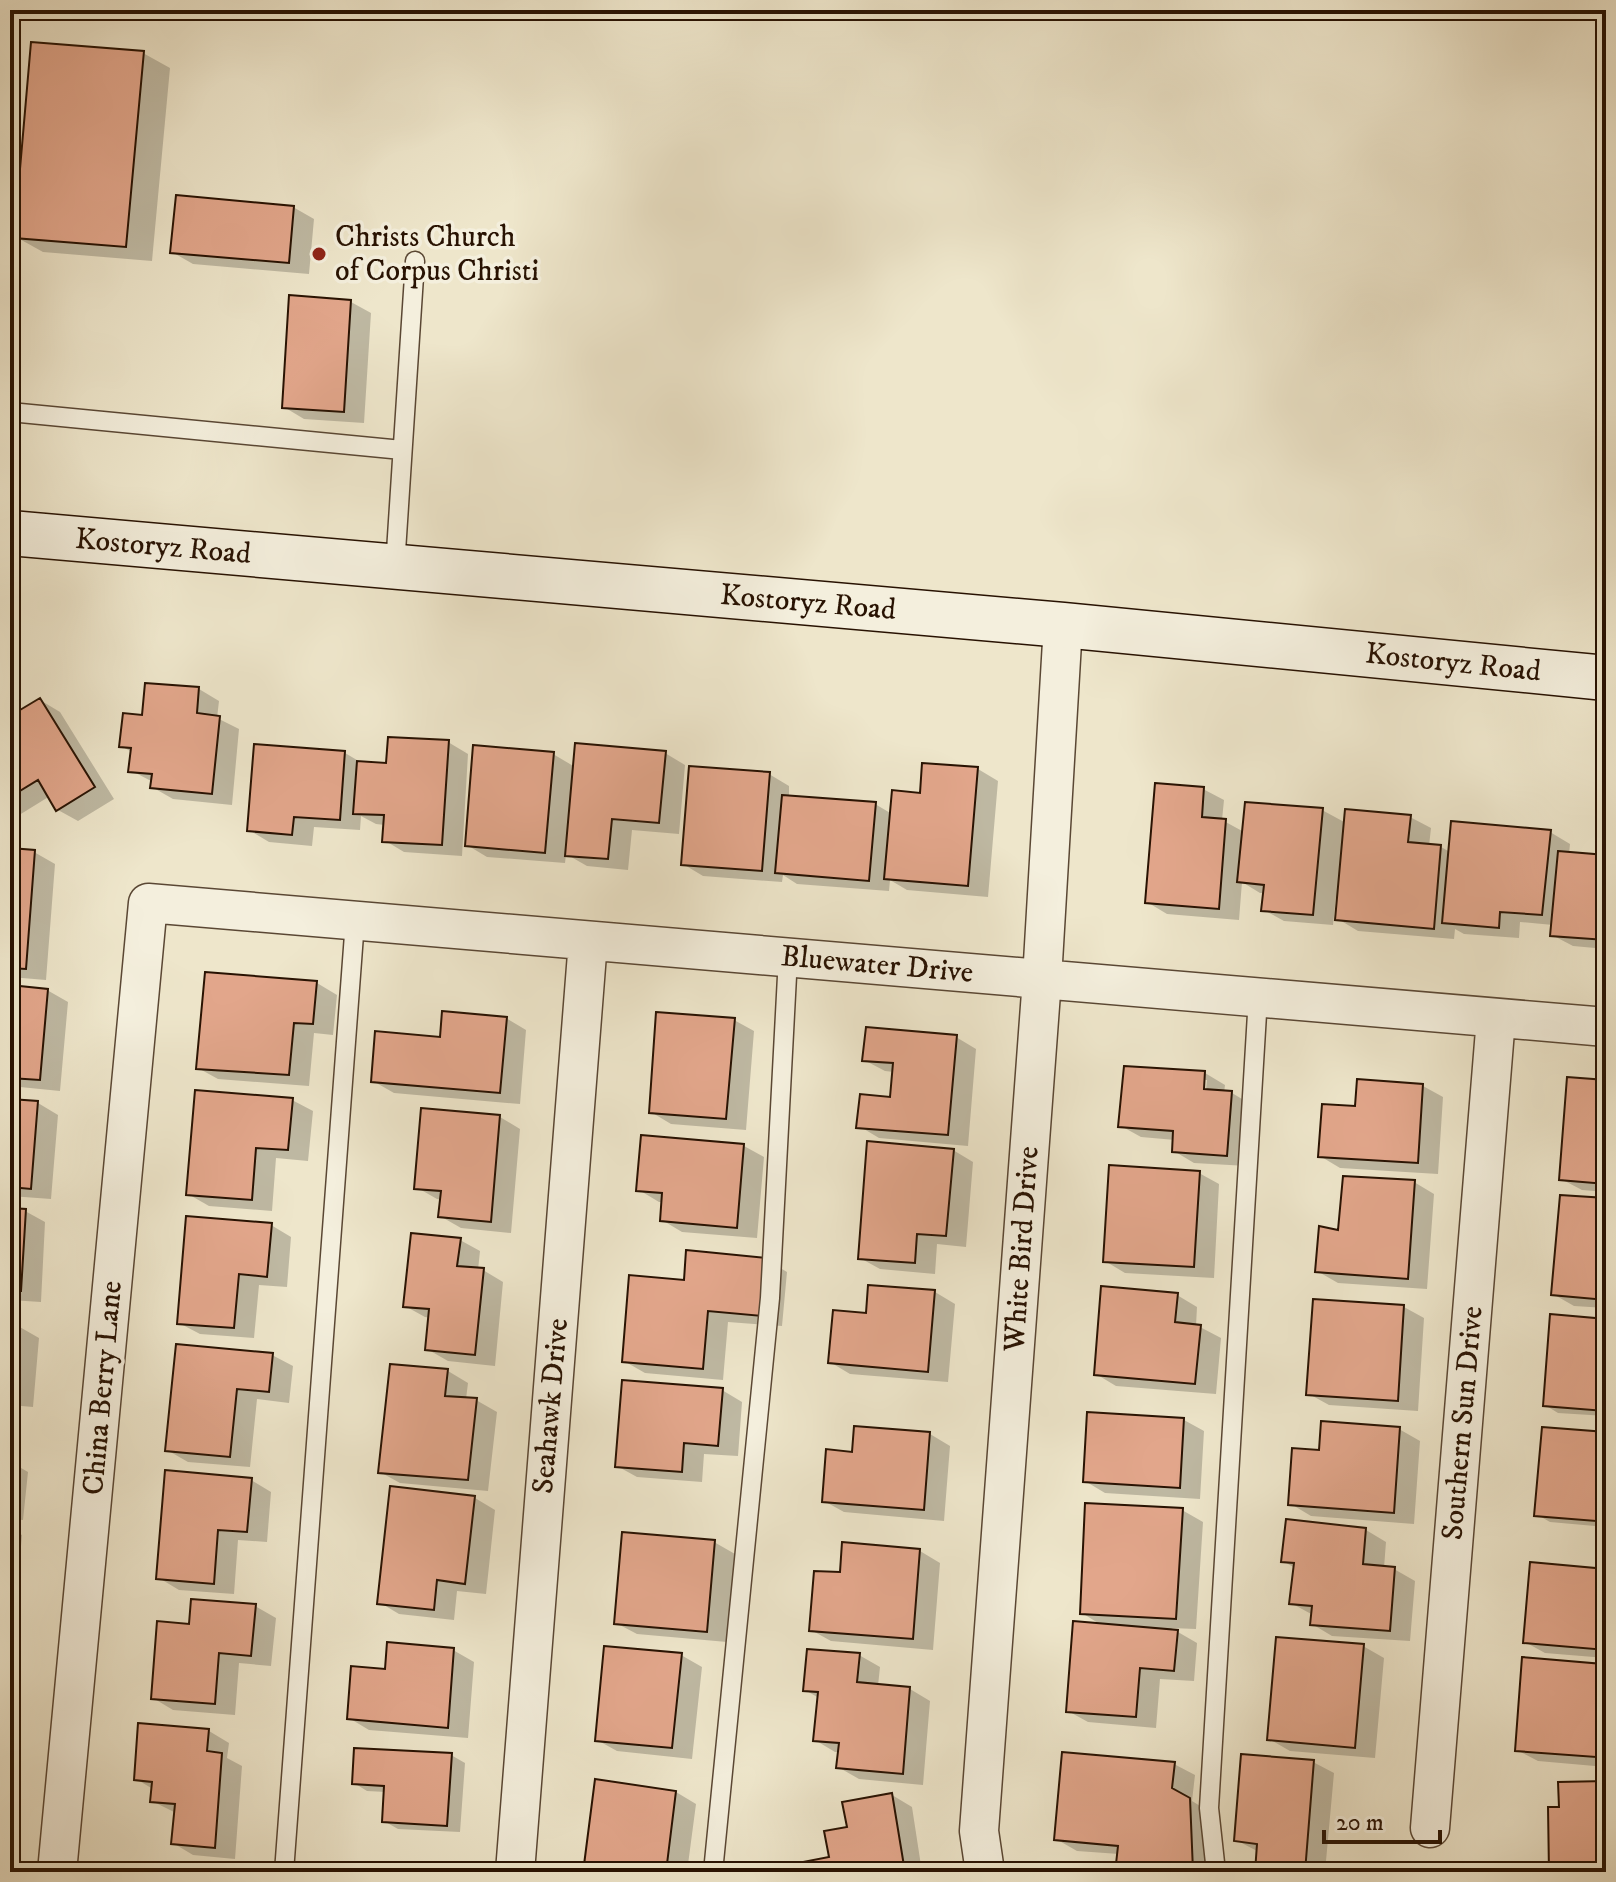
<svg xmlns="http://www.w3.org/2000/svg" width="1616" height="1882" font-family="'IM FELL DW Pica',serif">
	<rect width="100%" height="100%" fill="#eee6cb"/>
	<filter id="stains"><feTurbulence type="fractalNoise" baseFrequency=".0025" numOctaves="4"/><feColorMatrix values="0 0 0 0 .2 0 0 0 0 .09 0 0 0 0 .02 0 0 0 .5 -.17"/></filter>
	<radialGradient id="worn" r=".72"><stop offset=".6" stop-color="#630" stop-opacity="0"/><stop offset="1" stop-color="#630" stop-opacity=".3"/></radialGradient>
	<path fill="#0003" fill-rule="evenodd" d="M143,53L170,68L152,261L43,252L16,237Z
		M293,207L314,219L309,274L193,264L172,252Z
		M351,302L371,313L364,423L304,419L284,407Z
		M147,685L199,689L219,701L217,718L239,729L232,805L173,799L152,787L153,782L130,770L132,752L121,746L143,717Z
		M40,700L60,712L114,799L78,821L58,810L50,796L16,817L10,814V718Z
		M448,742L468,754L462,856L404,852L384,840L385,825L376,824L361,816L360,830L314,827L312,846L269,842L249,830L345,753L362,763L388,765Z
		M665,753L685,765L679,834L632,830L628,870L587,866L566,854L565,863L487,857L467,845L553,754L575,767Z
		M978,769L998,781L988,897L907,890L890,880L889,891L797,884L783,875L782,882L703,876L683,864L769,774L789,786V797L875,804L892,814L921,795Z
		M1203,789L1224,800L1222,820L1244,832L1322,810L1346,823L1410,817L1431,828L1429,846L1441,847L1450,852L1550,832L1570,844L1569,854L1606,857V949L1573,946L1552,935L1553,925L1520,922L1519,938L1464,934L1455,929L1454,939L1358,931L1338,919L1339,897H1336L1333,925L1284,921L1264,910L1265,893H1260L1242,882L1239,920L1167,914L1147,902Z
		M10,850L34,852L55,864L46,980L10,977Z
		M206,974L317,983L337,995L333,1035L314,1033L309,1086L218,1079L198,1068Z
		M10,987L47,990L68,1002L60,1091L10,1086Z
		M506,1018L526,1030L520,1104L394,1093L373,1081L442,1039Z
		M734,1020L754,1031L746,1130L671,1124L651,1112Z
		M956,1037L976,1049L968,1146L879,1138L859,1126L892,1099L894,1072L885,1071L864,1060Z
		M1205,1073L1225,1085L1224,1093H1232L1252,1105L1247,1166L1194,1163L1174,1151L1175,1140L1141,1137L1121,1126ZM1203,1080H1207L1205,1100Z
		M1606,1082V1192L1582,1190L1561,1179Z
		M1423,1086L1443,1097L1438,1174L1340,1168L1320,1156L1356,1108Z
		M292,1100L313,1111L308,1161L276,1158L272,1211L209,1206L188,1194Z
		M10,1101L38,1103L58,1115L51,1199L10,1196Z
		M500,1117L520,1129L511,1233L461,1228L440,1216L442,1200L437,1199L416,1187Z
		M744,1146L764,1157L757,1238L682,1232L662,1220L664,1202H659L639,1190Z
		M953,1150L973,1162L966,1247L937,1244L935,1274L880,1269L860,1258Z
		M1199,1173L1219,1184L1214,1278L1125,1273L1105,1261Z
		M1414,1182L1434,1194L1427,1289L1338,1283L1317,1271L1340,1233Z
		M1606,1200V1308L1574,1306L1553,1294Z
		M10,1210L25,1211L45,1222L41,1302L10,1300Z
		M271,1225L291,1237L287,1287L259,1285L254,1338L200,1334L179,1323Z
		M460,1240L480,1251L478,1270H483L503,1282L495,1366L448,1361L427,1349L431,1318L425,1317L405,1306Z
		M767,1260L787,1272L782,1326L728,1322L723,1380L645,1373L624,1361L686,1282Z
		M935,1292L955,1304L948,1382L850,1374L830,1362L868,1315Z
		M1177,1295L1197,1307L1196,1326L1200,1327L1221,1338L1216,1394L1116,1386L1096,1374Z
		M1404,1307L1424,1318L1418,1411L1329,1405L1309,1394Z
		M1552,1316L1606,1321V1416L1558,1413L1545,1405Z
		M10,1325L18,1326L39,1338L33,1407L10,1405Z
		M272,1355L293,1366L289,1403L257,1399L250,1467L188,1462L167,1450Z
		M391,1366L448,1371L468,1383L466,1399L476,1400L497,1412L488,1491L400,1483L380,1472Z
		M722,1390L742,1402L738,1456L704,1454L702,1482L637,1477L617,1466Z
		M1184,1420L1204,1431L1200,1499L1105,1493L1085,1481Z
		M856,1428L930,1434L950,1446L944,1521L844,1512L824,1501L853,1454Z
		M1399,1429L1420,1441L1414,1524L1311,1516L1291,1504L1321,1452Z
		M1606,1434V1527L1550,1522L1536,1514Z
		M10,1441L16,1445L14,1464L28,1472L23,1520L10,1519Z
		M251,1480L271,1492L267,1542L238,1540L234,1594L179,1590L159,1578Z
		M475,1498L495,1510L486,1594L457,1591L454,1620L399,1614L379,1602Z
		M1182,1510L1203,1522L1196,1629L1171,1628L1197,1643L1194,1681L1160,1679L1156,1728L1088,1722L1068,1711L1103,1626L1082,1613Z
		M10,1528L22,1535L14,1626H10Z
		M1366,1530L1386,1542L1384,1568L1394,1569L1415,1581L1410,1641L1332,1636L1312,1624L1313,1615L1291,1603L1295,1568L1283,1561Z
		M714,1542L735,1554L727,1642L637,1634L616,1623Z
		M920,1551L940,1563L933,1650L831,1641L811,1630Z
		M1606,1571V1658L1545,1653L1525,1642Z
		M255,1606L276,1618L271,1666L239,1663L235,1715L173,1710L153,1698L191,1626Z
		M1363,1646L1384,1658L1375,1758L1290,1751L1269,1739Z
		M453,1650L474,1662L468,1738L369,1730L349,1718L386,1671Z
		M681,1655L702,1667L692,1759L617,1751L597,1740Z
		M859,1655L880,1667L878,1686L910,1689L930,1701L923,1785L859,1779L838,1767L840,1752H835L815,1740L819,1698L805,1690Z
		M1602,1666L1606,1668V1767L1538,1761L1517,1750Z
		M209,1731L229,1743L227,1758L242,1766L235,1859L193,1855L173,1843L176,1813L152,1801L153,1789L136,1779Z
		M451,1755L465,1763L460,1832L398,1829L384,1821L386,1792L367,1791L354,1783Z
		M1313,1762L1334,1773L1325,1872H1257L1259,1852L1236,1840Z
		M1174,1764L1195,1775L1192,1801L1210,1812L1212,1872H1134L1119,1863V1854L1077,1851L1056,1839Z
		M676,1792L696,1804L687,1872H600L586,1864Z
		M892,1795L912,1807L922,1872H784L831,1859L849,1828Z"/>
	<path fill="#e2a68b" stroke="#281202" stroke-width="2" d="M31,42L144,51L126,247L14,238Z
		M176,195L294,206L289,263L170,253Z
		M289,295L351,300L344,412L282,408Z
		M145,683L199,687L197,713L220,716L212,794L150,788L152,774L128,772L131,748L119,747L123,713L142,715Z
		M40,698L95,787L56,811L38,780L10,797V716Z
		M388,737L449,740L442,845L382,842L384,815L353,814L357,761L386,763Z
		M575,743L666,751L659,823L612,819L608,859L565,856Z
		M254,744L345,751L340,820L294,817L292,835L247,831Z
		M473,745L554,752L545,853L465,846Z
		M922,763L978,767L968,886L884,879L892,790L920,793Z
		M689,766L770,772L762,871L681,865Z
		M1155,783L1204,787L1202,817L1226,819L1219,909L1145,903Z
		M782,795L876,802L869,881L775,873Z
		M1245,802L1323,808L1313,915L1261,911L1264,885L1237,882Z
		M1345,809L1411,815L1408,842L1441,845L1434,929L1335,920Z
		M1451,821L1551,830L1542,915L1500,912L1499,928L1442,923Z
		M10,848L35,850L26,969L10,968Z
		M1558,851L1606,855V940L1550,936Z
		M205,972L317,981L313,1024L294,1023L289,1075L196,1069Z
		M10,985L48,989L40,1080L10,1078Z
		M442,1011L507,1017L500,1093L371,1082L375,1031L440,1037Z
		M656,1012L735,1018L726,1119L649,1113Z
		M866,1027L957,1035L948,1135L856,1128L860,1094L890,1097L893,1063L862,1061Z
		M1124,1066L1205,1071L1204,1089L1232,1091L1227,1156L1172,1152L1173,1131L1118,1127Z
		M1567,1077L1606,1080V1184L1559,1180Z
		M1357,1079L1423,1084L1418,1163L1318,1157L1322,1104L1355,1106Z
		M195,1090L293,1098L288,1150L256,1148L252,1200L186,1195Z
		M10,1099L38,1101L31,1189L10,1187Z
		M421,1108L500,1115L491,1222L438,1217L441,1191L414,1189Z
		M641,1135L744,1144L737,1228L660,1221L662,1193L636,1191Z
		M867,1141L954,1149L946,1236L917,1234L915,1263L858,1259Z
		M1109,1165L1200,1171L1194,1267L1103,1262Z
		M1343,1176L1415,1180L1408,1279L1315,1272L1319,1226L1338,1230Z
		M1560,1195L1606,1198V1300L1551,1295Z
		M10,1208L26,1209L21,1291H10Z
		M186,1216L272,1223L267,1277L239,1274L234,1328L177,1324Z
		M411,1233L461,1238L457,1266L484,1268L475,1355L425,1350L429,1309L403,1307Z
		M686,1250L767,1258L762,1316L708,1311L703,1369L622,1362L629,1275L684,1280Z
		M868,1285L935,1290L928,1372L828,1363L833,1310L866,1313Z
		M1101,1286L1178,1293L1175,1322L1201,1325L1195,1384L1094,1375Z
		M1313,1299L1404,1305L1398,1401L1306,1395Z
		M1550,1314L1606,1319L1605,1411L1543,1406Z
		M10,1323L19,1324L13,1396H10Z
		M176,1344L273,1353L269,1392L237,1389L230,1457L165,1451Z
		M390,1364L448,1369L445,1396L477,1398L468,1480L378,1473Z
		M622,1380L723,1388L718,1446L684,1443L682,1472L615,1467Z
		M1087,1412L1184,1418L1180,1488L1083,1482Z
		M1321,1421L1400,1427L1394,1513L1288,1505L1292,1448L1319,1450Z
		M854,1426L930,1432L924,1510L822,1502L826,1449L852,1452Z
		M1542,1427L1606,1432V1462L1601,1461L1596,1521L1534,1516Z
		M165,1470L252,1478L247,1532L218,1530L214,1584L156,1579Z
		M390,1486L475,1496L465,1584L437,1580L434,1610L377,1604Z
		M1085,1503L1183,1508L1176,1619L1080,1614Z
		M1286,1519L1366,1528L1363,1564L1395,1567L1390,1631L1310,1625L1312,1606L1289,1604L1294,1563L1281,1562Z
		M622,1532L715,1540L707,1632L614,1624Z
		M842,1542L920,1549L913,1639L809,1631L814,1571L840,1572Z
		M1530,1562L1606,1569V1650L1523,1643Z
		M191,1599L256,1604L251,1656L219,1653L215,1704L151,1699L157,1621L189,1624Z
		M1073,1621L1178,1630L1174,1671L1140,1668L1136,1717L1066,1712Z
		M1276,1637L1364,1644L1355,1748L1267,1740Z
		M387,1642L454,1648L448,1728L347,1719L351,1666L385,1669Z
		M604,1646L682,1653L672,1748L595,1741Z
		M807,1649L860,1653L857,1682L910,1687L903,1774L836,1768L839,1743L813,1741L818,1692L803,1691Z
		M1522,1657L1603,1664L1596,1757L1515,1751Z
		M138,1723L209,1729L207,1751L222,1753L215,1848L171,1844L175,1804L150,1802L152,1782L134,1780Z
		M354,1748L452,1753L447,1826L382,1822L384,1786L352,1784Z
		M1062,1752L1175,1762L1172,1788L1190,1798L1193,1871L1116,1864L1118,1846L1054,1840Z
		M1241,1754L1314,1760L1305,1872H1255L1257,1844L1234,1841Z
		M595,1779L676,1791L666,1872H635L584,1865Z
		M1606,1781V1872H1549L1548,1807H1559L1558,1782Z
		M892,1793L905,1872H782V1866L829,1857L824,1831L847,1827L842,1802Z"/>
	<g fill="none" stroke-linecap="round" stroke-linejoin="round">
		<g stroke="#5a4734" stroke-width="21">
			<path id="lane" d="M10,412L402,450
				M395,567L415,261
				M284,1872L355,921
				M713,1872L770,1298L788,957
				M1216,1872L1209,1808L1258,997"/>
		</g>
		<g stroke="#5a4734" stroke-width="41">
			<path id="street" d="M1430,1828L1496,1018
				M57,1872L148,903L1606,1027
				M515,1872L588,941
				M985,1872L979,1831L1042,979L1063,625"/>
		</g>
		<g stroke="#281202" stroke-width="47">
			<path id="secondary" d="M10,533L1063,625L1606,678"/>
		</g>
		<use href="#lane" stroke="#f4efdd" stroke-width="18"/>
		<use href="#street" stroke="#f4efdd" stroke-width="38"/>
		<use href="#secondary" stroke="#f4efdd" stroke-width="44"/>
	</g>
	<circle fill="#8f2418" stroke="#f4efdd" stroke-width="3" cx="319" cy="254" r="8"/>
	<g text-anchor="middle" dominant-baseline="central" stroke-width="7" stroke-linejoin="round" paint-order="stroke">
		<g font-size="30" fill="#281202" stroke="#f4efdd" text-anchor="start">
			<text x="335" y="237">Christs Church<tspan x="335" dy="34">of Corpus Christi</tspan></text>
		</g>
		<g font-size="30" fill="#281202" stroke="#f4efdd">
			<text transform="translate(163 547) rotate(5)">Kostoryz Road</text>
			<text transform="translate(808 603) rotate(5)">Kostoryz Road</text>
			<text transform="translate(1453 663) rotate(6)">Kostoryz Road</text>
			<text transform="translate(877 965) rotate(5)">Bluewater Drive</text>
			<text transform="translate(1022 1249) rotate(-86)">White Bird Drive</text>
			<text transform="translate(103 1388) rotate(-85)">China Berry Lane</text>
			<text transform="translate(551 1406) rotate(-85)">Seahawk Drive</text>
			<text transform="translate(1463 1423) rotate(-85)">Southern Sun Drive</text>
		</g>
	</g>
	<rect width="1616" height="1882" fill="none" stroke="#eee6cb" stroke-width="40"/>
	<rect x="12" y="12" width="1592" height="1858" fill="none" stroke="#281202" stroke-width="4"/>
	<rect x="20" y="20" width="1576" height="1842" fill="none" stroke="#281202" stroke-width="2"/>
	<path d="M1324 1830v12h116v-12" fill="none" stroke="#281202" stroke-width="4"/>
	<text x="1336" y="1830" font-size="24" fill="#281202" stroke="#f4efdd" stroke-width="6" paint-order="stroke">20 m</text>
	<rect width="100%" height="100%" filter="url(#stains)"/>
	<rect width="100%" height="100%" fill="url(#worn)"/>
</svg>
